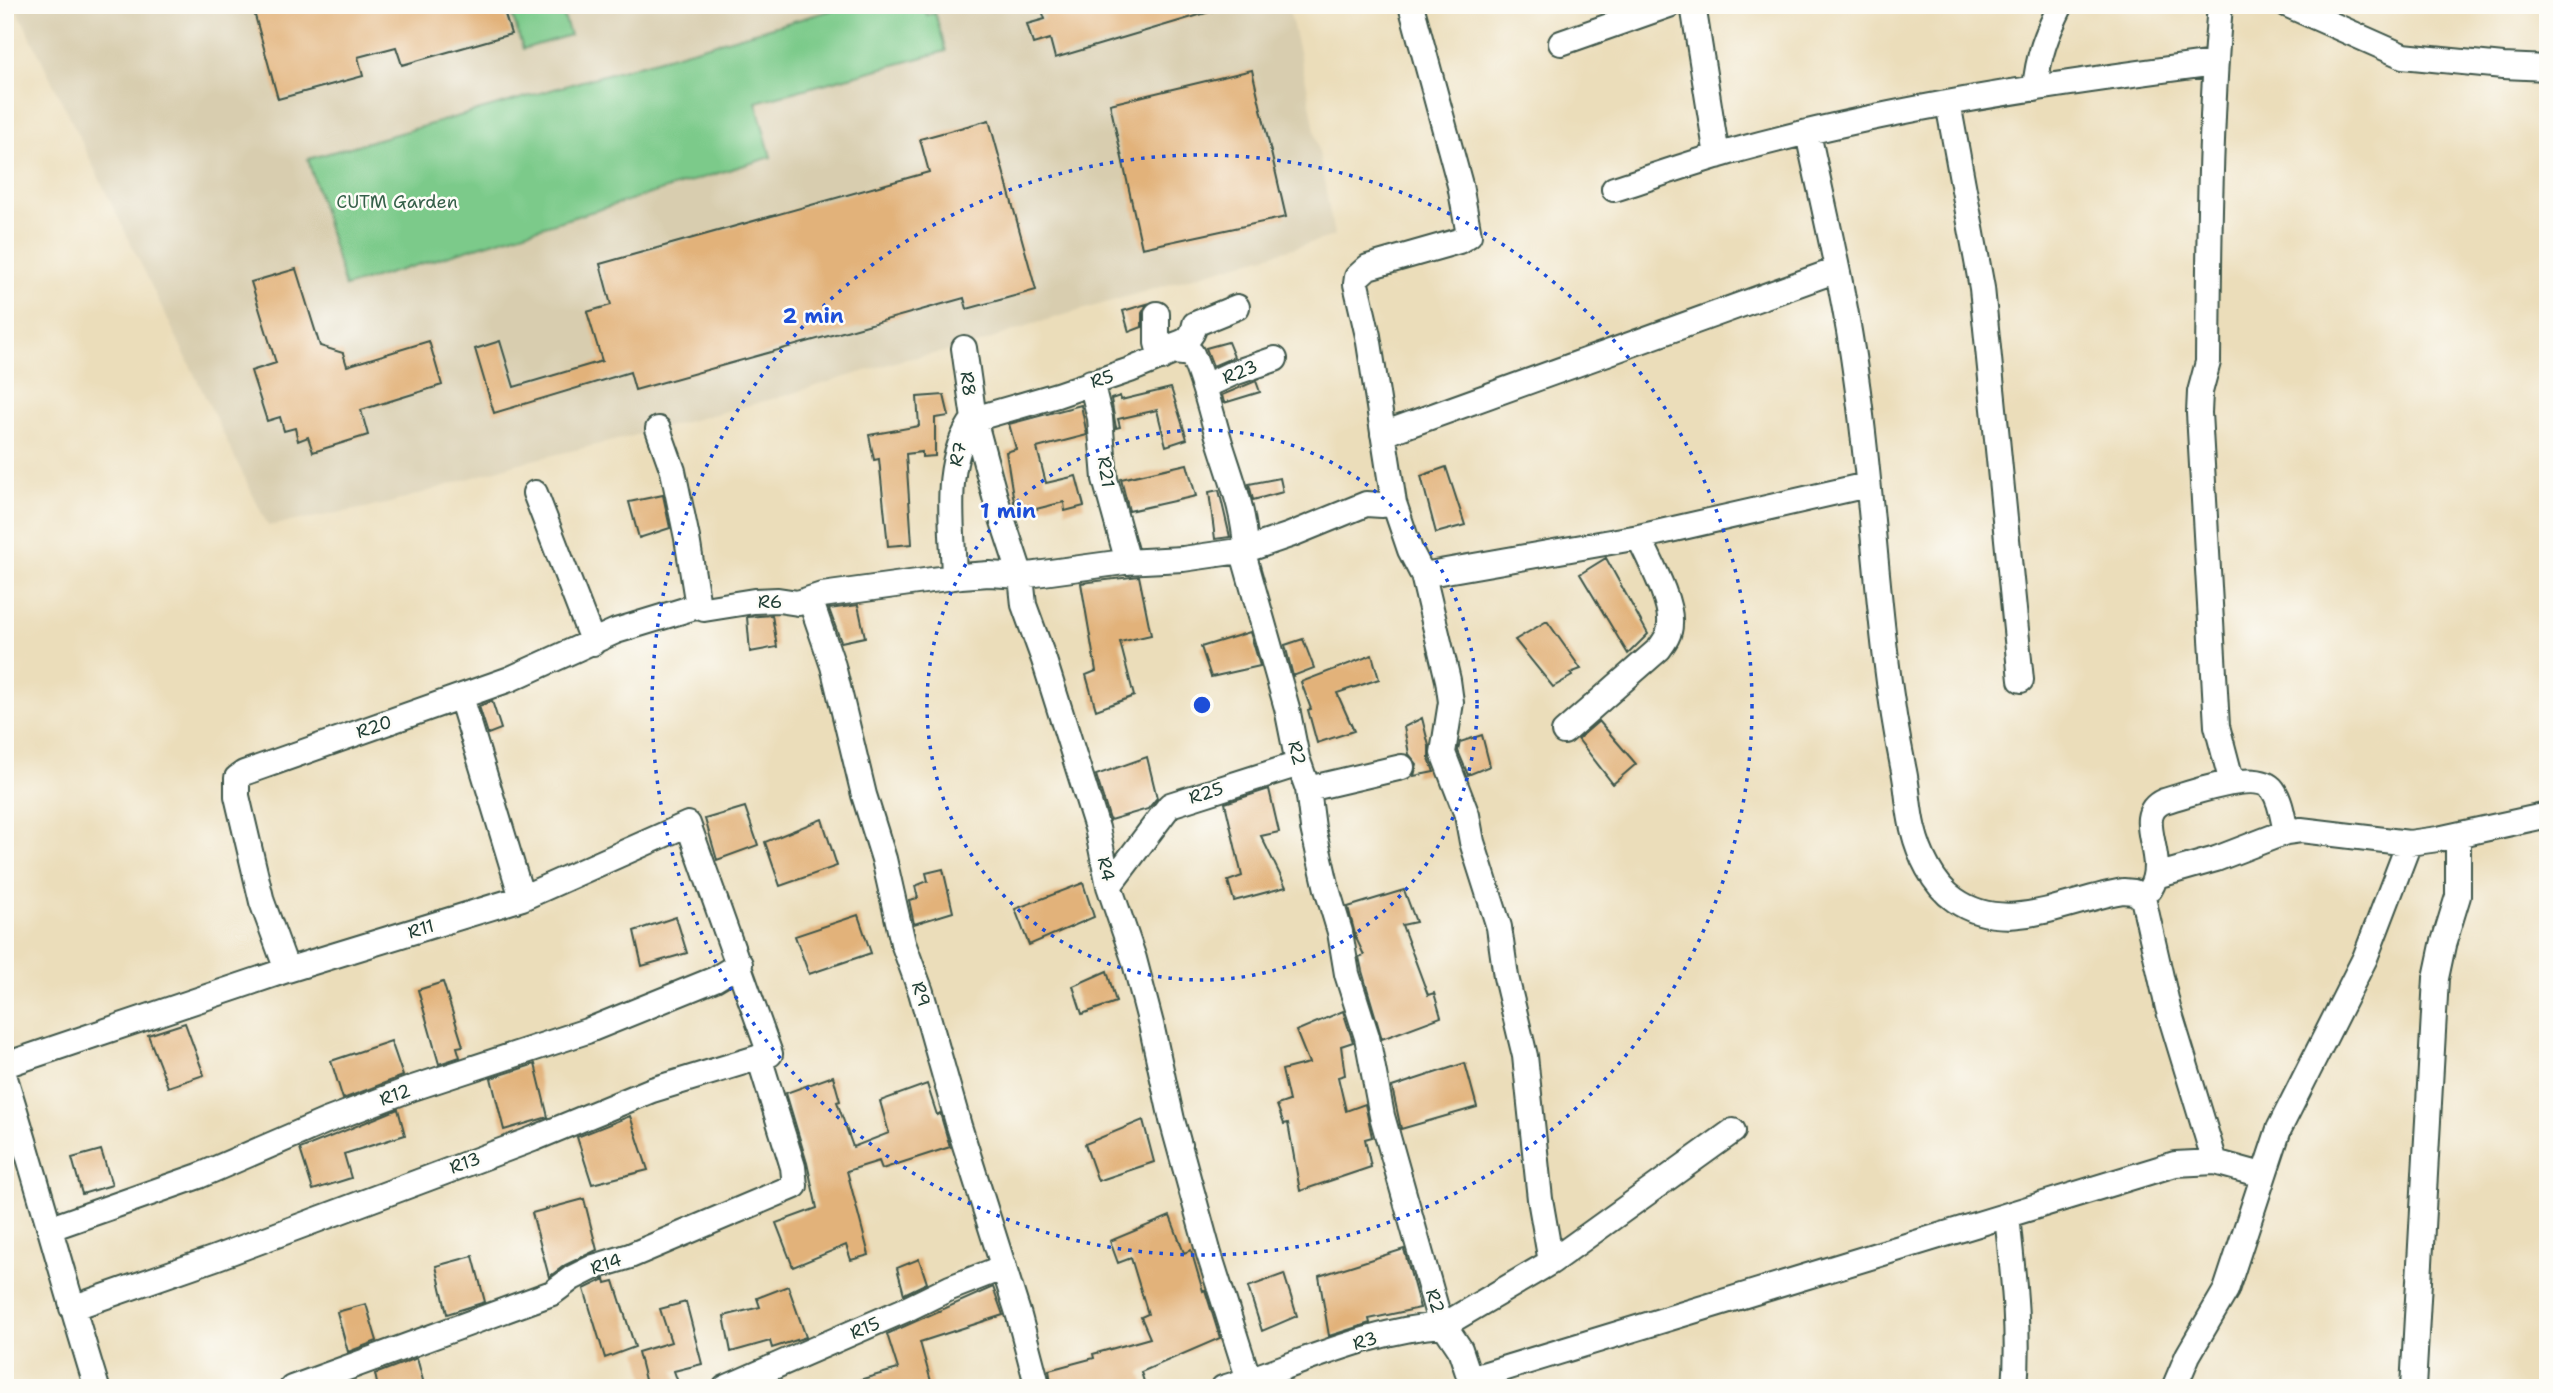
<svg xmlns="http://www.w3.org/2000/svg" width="2553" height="1393" font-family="'Shantell Sans',sans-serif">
	<rect width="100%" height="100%" fill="#fdfcf7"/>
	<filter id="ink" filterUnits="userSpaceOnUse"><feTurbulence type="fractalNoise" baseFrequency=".0143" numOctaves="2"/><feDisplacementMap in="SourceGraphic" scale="14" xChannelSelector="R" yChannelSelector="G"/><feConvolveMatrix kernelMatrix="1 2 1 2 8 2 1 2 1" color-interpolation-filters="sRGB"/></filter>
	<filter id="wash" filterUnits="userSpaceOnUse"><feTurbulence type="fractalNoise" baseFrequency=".00686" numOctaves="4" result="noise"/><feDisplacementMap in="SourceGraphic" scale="28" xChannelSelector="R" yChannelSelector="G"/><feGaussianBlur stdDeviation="1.57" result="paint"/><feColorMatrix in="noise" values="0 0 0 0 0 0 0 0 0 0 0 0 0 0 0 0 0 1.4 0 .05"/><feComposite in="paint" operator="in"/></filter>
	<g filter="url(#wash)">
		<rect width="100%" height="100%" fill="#ebddba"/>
		<path fill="#d8cdaf" d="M15,5H1288L1307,86L1334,236L1027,326L970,347L902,360L780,397L621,439L516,464L387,504L268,526Z"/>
		<path fill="#7cca8a" stroke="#4e845f" stroke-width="2" d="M509,5H560L570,35L523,49Z
			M850,5H924L927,15L935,13L946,51L756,102L771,157L345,287L308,159Z"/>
		<g id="blocks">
			<path fill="#e2b27a" d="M274,5H502L511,34L402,65L396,47L358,57L363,76L278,99L254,12Z
				M1040,5H1215L1216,10L1055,58L1050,39L1033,44L1027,24L1045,19Z
				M1252,70L1286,217L1142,248L1110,104Z
				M989,120L1036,290L967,309L964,298L635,390L630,372L494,413L475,349L500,341L514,387L602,361L587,312L611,305L600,264L929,172L920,139Z
				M296,269L320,346L343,353L347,366L429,341L442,385L361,410L368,435L313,452L308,437L298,441L295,428L284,431L280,417L267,421L251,371L276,363L251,282Z
				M1147,304L1142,313V327L1129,332L1123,311Z
				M1228,342L1234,357L1213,366L1206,348Z
				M1256,381L1260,392L1224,403L1222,395Z
				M1171,388L1187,439L1166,446L1157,410L1118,419L1120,427L1116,428L1111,399L1120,396L1121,400Z
				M944,395L949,416L935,418V456L922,457V452L906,454L912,544L888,546L879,459L874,460L869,435L919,426L917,397Z
				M1081,405L1087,435L1037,448L1046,483L1076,476L1084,506L1065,511L1064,502L1016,514L1006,452L1016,449L1009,424Z
				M1187,464L1196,496L1129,511L1121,479Z
				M1446,467L1465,525L1436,533L1421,476Z
				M1280,478L1283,492L1253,500L1249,484Z
				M1219,490L1230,537L1215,539L1209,492Z
				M663,495L670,528L639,538L629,502Z
				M1606,558L1648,634L1628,654L1580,574Z
				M1139,576L1151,635L1120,642L1134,696L1096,710L1086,675L1096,671L1081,583Z
				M858,605L865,637L841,642L829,609Z
				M772,615L777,647L750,652L747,617Z
				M1547,621L1581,669L1570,673L1572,676L1553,687L1515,640Z
				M1250,632L1260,666L1211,677L1201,647Z
				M1303,639L1314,668L1293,676L1285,645Z
				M1372,655L1379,679L1337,693L1354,731L1317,743L1308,710L1311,709L1301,682Z
				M492,701L501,729L488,734L479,706Z
				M1422,718L1429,746V758L1434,772L1414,776L1417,764L1409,754L1404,727Z
				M1599,721L1636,764L1613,784L1578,739Z
				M1482,735L1490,766L1468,775L1458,751L1460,742Z
				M1147,757L1157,798L1148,809L1110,820L1096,775Z
				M1269,789L1279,832L1261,836L1286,887L1234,901L1228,881L1242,876L1225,803Z
				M745,807L758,845L717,860L705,819Z
				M822,819L837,866L780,886L765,842Z
				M943,869L953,912L914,924L909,900L918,898L915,886L928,881L926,873Z
				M1083,883L1094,917L1029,945L1015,909Z
				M1404,890L1416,922L1402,925L1428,995L1434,993L1441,1017L1382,1039L1362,971L1359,957L1364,955L1356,938L1348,907Z
				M858,915L871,953L809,974L795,936Z
				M676,917L687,953L642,966L634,931Z
				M1107,971L1116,1002L1082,1014L1073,986Z
				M443,982L463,1046L457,1047L460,1057L439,1064L418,990Z
				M1343,1011L1353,1042L1341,1046L1345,1075L1338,1077L1346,1111L1365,1104L1372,1137L1365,1139L1371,1167L1300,1191L1288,1123L1284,1124L1277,1105L1289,1101L1282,1070L1309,1063L1296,1031Z
				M185,1023L204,1075L168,1087L148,1035Z
				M391,1041L403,1076L343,1099L331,1061Z
				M1465,1063L1477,1107L1401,1129L1392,1087Z
				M535,1064L548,1117L504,1130L491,1078Z
				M833,1076L840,1101L837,1102L853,1147L889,1133L880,1101L927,1084L937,1115L940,1113L950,1147L882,1169L879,1161L847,1171L869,1255L851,1260L846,1245L793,1267L776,1223L817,1208L807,1163L786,1093Z
				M398,1109L405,1135L344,1154L351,1178L313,1190L300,1149Z
				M630,1116L648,1170L592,1184L577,1137Z
				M1143,1120L1154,1162L1098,1181L1085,1144Z
				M101,1150L112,1185L82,1194L72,1158Z
				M584,1199L597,1250L565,1265L549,1277L532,1213Z
				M1170,1216L1184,1253L1191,1250L1203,1291L1205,1290L1220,1338L1141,1372L1146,1388H1052L1049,1370L1094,1358L1093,1354L1150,1338L1141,1317L1148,1314L1131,1258L1118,1263L1110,1241Z
				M1404,1249L1420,1308L1369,1319L1370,1323L1329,1336L1319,1276Z
				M473,1256L485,1302L447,1314L436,1266Z
				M919,1259L927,1283L904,1294L897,1268Z
				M1284,1274L1297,1316L1262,1331L1248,1287Z
				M605,1279L606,1283L614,1281L635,1347L605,1358L584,1289Z
				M788,1286L806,1337L772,1348L770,1341L731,1352L724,1316L760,1307L757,1298Z
				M993,1287L1003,1315L920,1342L932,1385L923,1388H853L852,1382L898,1369L887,1334Z
				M686,1302L702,1364L674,1371L680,1388H647L638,1352L671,1342L660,1309Z
				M366,1304L377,1341L348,1352L337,1312Z
				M417,1358L425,1388H378L375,1374Z"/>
		</g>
	</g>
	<g filter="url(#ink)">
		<use href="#blocks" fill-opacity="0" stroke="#3e5548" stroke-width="2"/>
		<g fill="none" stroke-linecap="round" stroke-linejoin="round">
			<g stroke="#3e5548" stroke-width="28">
				<path id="minor" d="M1693,5L1717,156
					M2220,5C2210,124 2209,243 2208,362L2200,392L2199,413L2217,726L2232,783
					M2288,5L2403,56L2503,66L2548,68
					M1561,43L1669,5
					M2035,89C2038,56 2046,35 2061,5
					M1948,103L1982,288L2021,680
					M1808,133C1825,214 1845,295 1856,377C1875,508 1877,641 1904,771C1908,790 1908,810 1913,829C1919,854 1933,885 1955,900C2006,936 2068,900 2123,891L2134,892L2143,898L2168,1008L2215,1162
					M1614,189C1652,177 1691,163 1730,152C1888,108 2052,84 2215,63
					M1157,314V343L1161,358
					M1163,349C1179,343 1192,343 1195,324L1237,307
					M1091,382L1100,418L1105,479L1128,562
					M1205,386L1231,374L1275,359
					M658,429L673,471L687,538L698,606L704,609L754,601L778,600L798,603L822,595L961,576L989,574L1021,576L995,497L974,419L1057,395L1130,370L1174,352L1192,354C1205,384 1211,413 1220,443C1231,478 1245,513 1246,550L1183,559L1124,562L1021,576L1024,605L1044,660L1097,828L1109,886L1134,959L1151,1024L1172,1120L1209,1254L1249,1380
					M1383,434L1837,270
					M535,493L593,643
					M1394,503L1382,505L1366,504L1290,535L1246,550L1245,560L1287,708L1297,758L1308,789L1313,828L1327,889L1340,932L1347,974L1367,1037L1382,1116L1438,1315L1444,1325L1551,1262L1540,1199L1525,1056L1506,977L1499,927L1472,842L1467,815L1443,753L1451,702L1448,680L1423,575L1410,550L1394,503L1368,336L1356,284L1357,277L1368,267L1459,241L1469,235L1460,185L1411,5
					M1423,575L1639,537L1867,485
					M954,577C953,525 941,463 974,419L964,348
					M810,599L833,666L864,795L884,859L903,943L921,992L959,1126L1019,1316L1038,1388
					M461,697L522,898
					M1564,732L1659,649C1665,641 1670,634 1670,624C1672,600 1649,560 1639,537
					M1308,789L1402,767
					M2156,876L2216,859L2286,832L2301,830L2409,843L2438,839L2548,815
					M1109,886L1170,805L1299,764
					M2150,889C2170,857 2130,816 2164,801C2187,795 2257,768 2273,790C2281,801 2283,819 2286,832
					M287,970L262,902L237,796V778L244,773L510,679L616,631L698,606
					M5,1065L287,970L522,898L688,824L770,1054L652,1090L533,1139L215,1258L72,1308
					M5,1078C37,1181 65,1285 97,1388
					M2007,1216C2013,1274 2020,1330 2015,1388
					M51,1228L199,1176L326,1121L413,1088L587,1031L715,979L740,964
					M1551,1262L1733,1131
					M1470,1379L2175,1164L2215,1162L2262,1175
					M292,1388L552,1293L572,1278L594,1267L630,1256L795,1186L793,1167L759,1057
					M725,1388L907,1309L950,1288L1004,1267
					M1223,1388C1294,1367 1370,1329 1444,1325L1460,1349L1473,1388
					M2174,1388L2188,1355L2226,1290L2279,1129L2365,958L2409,843
					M2413,1388L2436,978L2443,945L2458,896V835"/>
			</g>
			<use href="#minor" stroke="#fff" stroke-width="24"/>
		</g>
	</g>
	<g fill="none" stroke="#1d4ed8" stroke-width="3.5" stroke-dasharray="3.5 7">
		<circle cx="1202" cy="705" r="275"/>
		<circle cx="1202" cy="705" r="550"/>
	</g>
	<g text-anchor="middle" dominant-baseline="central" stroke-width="5" stroke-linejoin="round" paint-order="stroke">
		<g font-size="18" fill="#36604a" stroke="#fdfcf7">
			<text x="397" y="202">CUTM Garden</text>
		</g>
		<g font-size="18" fill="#1f3d34" stroke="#fdfcf7">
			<text transform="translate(1240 372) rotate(-22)">R23</text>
			<text transform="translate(1102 379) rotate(-18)">R5</text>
			<text transform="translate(968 384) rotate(83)">R8</text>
			<text transform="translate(958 454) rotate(-76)">R7</text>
			<text transform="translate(1106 472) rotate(81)">R21</text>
			<text x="770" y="602">R6</text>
			<text transform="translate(374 727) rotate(-19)">R20</text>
			<text transform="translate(1297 753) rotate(75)">R2</text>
			<text transform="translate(1206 793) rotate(-17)">R25</text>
			<text transform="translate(1106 869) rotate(77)">R4</text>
			<text transform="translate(421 929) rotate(-17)">R11</text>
			<text transform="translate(921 994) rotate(72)">R9</text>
			<text transform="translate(395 1095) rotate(-20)">R12</text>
			<text transform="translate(465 1163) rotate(-20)">R13</text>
			<text transform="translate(606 1264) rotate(-19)">R14</text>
			<text transform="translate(1435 1301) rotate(72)">R2</text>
			<text transform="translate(865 1328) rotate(-23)">R15</text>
			<text transform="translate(1365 1341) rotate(-17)">R3</text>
		</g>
	</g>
	<circle cx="1202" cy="705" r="10" fill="#1d4ed8" stroke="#fdfcf7" stroke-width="3.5"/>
	<g font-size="21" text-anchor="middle" font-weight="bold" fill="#1d4ed8" stroke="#fdfcf7" stroke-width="5" stroke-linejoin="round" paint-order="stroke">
		<text x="813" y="323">2 min</text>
		<text x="1008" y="518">1 min</text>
	</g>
	<rect width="2553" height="1393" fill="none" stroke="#fdfcf7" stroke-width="28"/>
</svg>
